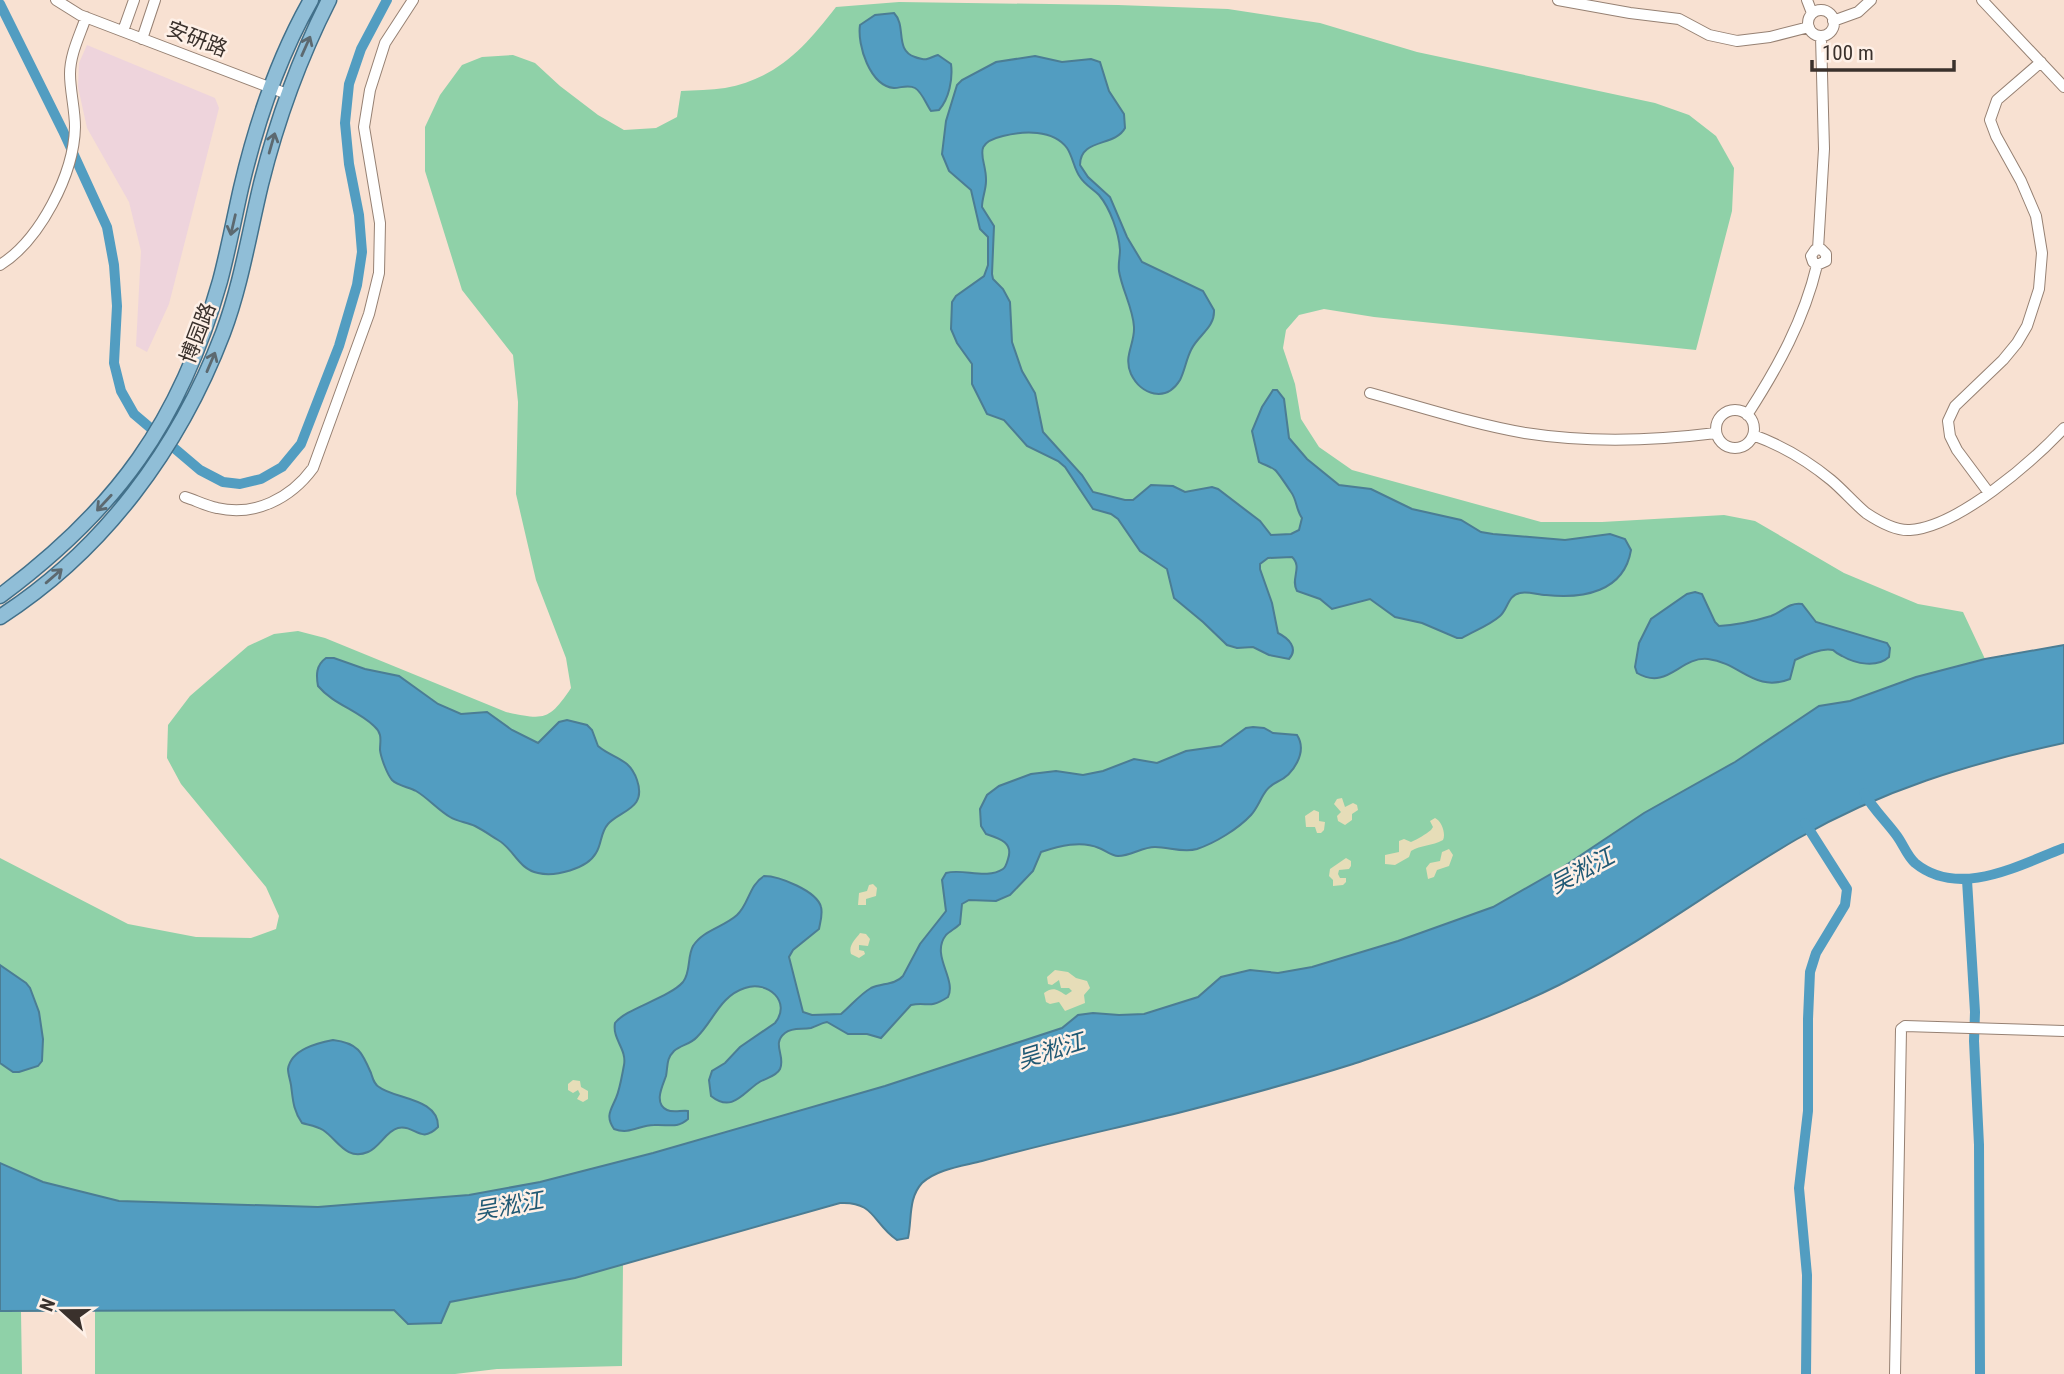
<svg xmlns="http://www.w3.org/2000/svg" width="2064" height="1374" font-family="'Roboto Condensed','Noto Sans SC',sans-serif">
	<rect width="100%" height="100%" fill="#f8e1d2"/>
	<path fill="#eed4dc" d="M87,45L215,98L219,108L169,304L147,352L136,346L141,251L129,202L87,128L78,87L79,63Z"/>
	<path fill="#8fd1a8" d="M899,2L1118,5L1228,9L1320,23L1417,52L1655,103L1689,115L1716,136L1734,168L1732,211L1696,350L1374,317L1324,309L1299,315L1286,330L1283,348L1295,384L1301,419L1319,447L1352,470L1541,522H1602L1724,515L1755,521L1844,573L1918,604L1963,612L1985,659L1916,677L1850,701L1819,706L1735,762L1644,813L1563,867L1494,907L1398,941L1312,967L1278,973L1250,970L1221,977L1198,997L1144,1014L1119,1015L1093,1013L1078,1015L1062,1028L885,1086L653,1153L540,1182L469,1195L318,1207L118,1201L43,1182L0,1163V858L128,924L196,937L251,938L276,929L279,916L266,887L181,784L167,758L168,725L190,696L248,646L274,634L298,631L325,638L506,712C544,720 549,721 571,688L566,658L536,580L516,494L518,402L513,355L462,290L425,171V127L440,95L462,65L482,57L513,55L535,63L560,86L598,115L624,130L656,128L677,117L681,91C695,90 711,90 725,88C778,78 805,47 836,7Z
		M623,1264L622,1366L497,1369L455,1374H95V1311L394,1310L450,1302L575,1278Z
		M0,1311L21,1312L22,1374H0Z"/>
	<path fill="#e6ddb8" d="M1342,798L1345,807L1353,803L1357,805L1358,810L1352,814V820L1345,825L1338,821L1337,816L1341,812L1334,804L1337,799Z
		M1314,810L1319,812V821L1325,822L1324,830L1321,833H1317L1315,827H1306L1305,816Z
		M1435,818C1442,821 1446,834 1443,840C1432,846 1421,845 1411,851L1409,857L1395,865L1385,864V855L1399,852V841L1404,839L1411,842C1418,839 1426,834 1431,830L1433,827L1430,821Z
		M1449,849L1453,855L1449,866L1437,870L1434,877L1428,879L1426,868L1430,863L1440,861L1442,852Z
		M1346,858L1351,861V866L1349,869L1339,870L1338,874L1340,878H1346V882L1343,885L1333,886V880L1329,876L1330,869Z
		M873,884L877,888L876,896L866,899V905H858L859,893L867,891L869,885Z
		M860,933L866,934L870,939L868,946L859,945V950L864,951L865,954L859,958L851,954C848,945 856,939 860,933Z
		M1055,970L1068,972L1076,978L1087,981L1090,988L1084,995L1085,1003L1065,1011L1059,1002L1050,1004L1046,1002L1044,993C1054,986 1057,990 1066,995L1072,991L1069,988H1061L1059,980L1052,985L1048,984L1047,977Z
		M573,1080L580,1081L581,1087L588,1091V1099L583,1102L577,1099L580,1094L578,1090L573,1093L568,1090V1084Z"/>
	<path fill="#529dc1" stroke="#4b7d94" stroke-width="2" d="M894,13C907,26 894,50 915,57C917,58 925,60 927,59C931,58 934,56 938,55L951,64C953,79 949,99 939,110L931,111C926,104 922,92 915,88C908,84 901,88 894,88C870,86 857,45 860,25L875,15Z
		M1035,56L1062,62L1091,59L1100,62L1109,91L1124,114L1125,128C1115,147 1080,138 1080,165L1088,177L1110,197L1127,237L1142,262L1203,291L1214,310C1215,328 1198,335 1191,350C1186,360 1185,370 1180,380C1166,403 1141,395 1131,374C1123,356 1135,344 1134,327C1133,308 1122,290 1119,271C1118,263 1120,257 1120,250C1119,233 1110,208 1099,195C1093,189 1085,185 1080,177C1074,169 1073,157 1067,148C1053,129 1023,131 1003,136C969,144 987,159 986,181C986,190 982,198 982,207L994,226L992,274L993,279L1003,289L1010,302L1012,342L1022,371L1035,393L1043,432L1082,475L1093,492L1125,500H1133L1151,485L1173,486L1185,492L1212,487L1218,489L1260,521L1271,535L1291,534L1299,530L1302,518C1296,510 1297,500 1291,492C1289,489 1277,471 1275,470C1270,466 1264,465 1259,462L1252,431L1262,407L1273,390H1277L1284,399L1289,438L1307,459L1339,485L1371,489L1412,509L1461,520L1481,532L1493,534L1565,540L1610,534L1625,539L1631,550C1624,592 1583,599 1546,595C1538,595 1528,591 1520,593C1508,595 1508,609 1500,616C1490,625 1474,631 1462,638H1457L1422,623L1395,617L1370,599L1332,609L1320,599L1297,591C1290,579 1303,567 1292,557L1268,558L1260,564V569L1272,603L1278,633C1288,638 1299,648 1289,659L1269,655L1253,647L1237,648L1227,645L1203,622L1174,598L1167,569L1140,551L1118,519L1111,514L1093,509L1065,467L1058,461L1027,446L1004,420L987,414L972,384V364L957,343L951,329L952,302L956,296L984,276L988,265V237L980,229L971,190L949,171L942,154L946,121L957,85L962,80L996,62Z
		M1695,592L1702,594L1715,622L1719,626C1735,625 1755,621 1771,616C1782,612 1789,602 1802,604L1816,622L1887,643L1890,648L1889,657C1877,668 1856,664 1842,656C1840,655 1834,651 1833,650C1822,647 1805,655 1795,660L1790,679C1754,693 1741,663 1708,659C1680,656 1668,691 1637,673L1635,667L1639,643L1651,619L1687,594Z
		M2064,645V743C1968,764 1882,790 1797,839C1716,886 1642,943 1559,985C1493,1018 1422,1041 1353,1064C1296,1082 1236,1098 1178,1113C1113,1129 1047,1143 982,1161C963,1166 937,1169 922,1183C908,1198 912,1220 908,1238L897,1240C873,1224 875,1201 840,1203L575,1278L450,1302L441,1323L408,1324L394,1310L0,1311V1163L43,1182L119,1201L318,1207L469,1195L540,1182L653,1153L885,1086L1062,1028L1078,1015L1093,1013L1119,1015L1144,1014L1198,997L1221,977L1250,970L1278,973L1312,967L1398,941L1493,907L1563,867L1644,813L1735,762L1819,706L1850,701L1916,677L1985,659Z
		M326,658H334L365,669L399,676L438,704L461,714L487,712L512,730L538,743L559,722L567,720L587,725L592,730L598,746C613,759 629,757 637,780C647,809 621,810 608,824C600,833 602,844 596,853C587,869 555,877 538,873C518,869 514,849 498,840C490,835 483,830 475,826C467,822 458,822 450,817C438,810 428,798 416,791C409,787 398,786 392,780C387,774 381,758 380,750C380,740 383,734 374,726C357,710 333,704 318,686C316,675 316,665 326,658Z
		M1253,727L1264,728L1273,733L1297,735C1308,752 1293,775 1277,782C1262,789 1261,804 1251,815C1238,829 1215,843 1197,849C1183,853 1169,847 1155,847C1142,847 1131,856 1118,856C1111,856 1105,850 1099,848C1081,840 1059,846 1041,852L1033,871L1010,895L996,901L969,900L962,904L960,924C956,928 950,931 946,935C930,955 957,979 948,997C928,1010 928,1001 911,1005L881,1038L867,1034H848L827,1022C821,1023 817,1026 811,1028C802,1030 793,1027 785,1033C771,1044 786,1056 780,1069C776,1077 765,1078 758,1083C743,1093 732,1113 711,1096L709,1080L712,1071L725,1063L740,1047L775,1023C792,1002 768,980 745,988C720,996 714,1020 697,1037C691,1044 681,1045 674,1051C666,1059 668,1066 666,1076C663,1085 653,1103 667,1110C673,1113 682,1110 688,1111V1119C677,1129 668,1124 654,1125C639,1125 630,1135 614,1129C605,1116 611,1110 616,1098C620,1089 622,1075 624,1065C627,1049 612,1039 615,1023C625,1009 669,998 683,982C691,972 687,957 693,946C703,930 724,927 737,915C749,904 749,885 764,876C779,876 817,891 821,907C823,914 820,923 819,929L793,950L789,957L803,1012L812,1015L841,1014C851,1006 859,995 871,988C882,983 895,985 903,976L920,944L946,911L942,880L946,873C963,868 986,880 1003,869C1006,867 1007,862 1008,859C1014,842 998,838 986,834L981,826L980,809L987,795L999,786L1031,774L1056,771L1083,775L1103,771L1134,759L1157,763L1186,751L1221,746L1246,728Z
		M0,965L26,983L30,988L39,1012L43,1039L42,1061L38,1066L19,1072H13L0,1063Z
		M333,1040C358,1043 362,1052 371,1073C373,1079 374,1084 379,1087C394,1099 439,1098 438,1127C420,1145 415,1124 398,1128C386,1131 380,1147 368,1152C346,1161 338,1140 323,1130C317,1126 309,1125 302,1123C293,1110 293,1100 291,1085C290,1079 288,1074 288,1069C291,1049 318,1043 333,1040Z"/>
	<g fill="none" stroke-linecap="round" stroke-linejoin="round">
		<path stroke="#529dc1" stroke-width="10" d="M0,4L63,131L107,227L114,265L117,306L114,363L121,391L134,414L200,470L223,482L240,484L261,479L282,467L301,444L339,346L357,285L362,252L359,215L349,164L345,123L349,84L361,49L387,0
			M1864,793C1873,809 1886,821 1897,836C1903,844 1907,856 1915,863C1959,899 2019,865 2064,848
			M1805,823L1847,889L1845,905L1816,953L1810,972L1808,1019V1111L1799,1188L1807,1275L1806,1374
			M1967,880L1975,1012L1974,1041L1979,1145L1980,1374"/>
		<g stroke="#968173" stroke-width="12">
			<path id="minor" d="M56,0L80,15L287,94
				M1558,0L1630,13L1679,19L1709,35L1737,41L1770,37L1809,27
				M1807,0L1812,13
				M1982,0L2064,87
				M1808 23a13 13 0 1 1 26 0a13 13 0 1 1-26 0Z
				M1833,21L1858,12L1871,0
				M123,31L134,0
				M142,39L155,0
				M1818,249L1824,149L1821,36
				M0,265C40,240 74,174 75,127C75,109 70,91 70,74C70,54 80,35 86,17
				M1370,393C1421,407 1473,424 1525,433C1589,443 1652,441 1716,433
				M1716 429a19 19 0 1 1 38 0a19 19 0 1 1-38 0Z
				M1747,415C1778,367 1804,320 1817,265L1826,261V254L1821,249L1815,250L1811,256L1813,262L1817,265
				M1753,435C1781,445 1808,461 1831,480C1843,490 1854,503 1866,513C1878,521 1896,531 1910,530C1958,527 2032,462 2064,428
				M1989,493L1957,450L1950,436L1948,421L1955,406L2003,360L2017,343L2027,326L2039,289L2042,253L2036,216L2021,181L1996,136L1990,120L1997,100L2041,62
				M185,497C195,500 206,506 217,508C255,517 291,498 313,468L369,314L379,273L380,223L364,127L370,90L385,43L413,0
				M1895,1374L1901,1029L1905,1026L2064,1031"/>
		</g>
		<g stroke="#42708a" stroke-width="17">
			<path id="primary" d="M0,596C117,509 180,422 220,281C228,251 234,219 241,188C256,124 278,58 311,0
				M0,617C104,550 179,448 223,333C241,285 249,234 261,184C277,120 299,59 329,0"/>
		</g>
		<use href="#minor" stroke="#fff" stroke-width="10"/>
		<use href="#primary" stroke="#90bed7" stroke-width="14"/>
	</g>
	<defs><path id="oneway-shaft" d="M-6 0H5M1.5-3L5.5 0L1.5 3" fill="none" stroke-width="1.6" stroke-linecap="round" stroke-linejoin="round" transform="scale(1.75)"/></defs>
	<g stroke="#5c6970">
		<use href="#oneway-shaft" transform="translate(306 46) rotate(-66)"/>
		<use href="#oneway-shaft" transform="translate(272 143) rotate(-74)"/>
		<use href="#oneway-shaft" transform="translate(233 225) rotate(103)"/>
		<use href="#oneway-shaft" transform="translate(211 362) rotate(-67)"/>
		<use href="#oneway-shaft" transform="translate(104 503) rotate(133)"/>
		<use href="#oneway-shaft" transform="translate(54 576) rotate(-41)"/>
	</g>
	<g text-anchor="middle" dominant-baseline="central" stroke-width="5" stroke-linejoin="round" paint-order="stroke">
		<g font-size="21" fill="#3a312c" stroke="#fef0e7">
			<text transform="translate(197 39) rotate(21)">安研路</text>
			<text transform="translate(198 333) rotate(-69)">博园路</text>
		</g>
		<g font-size="23" font-style="italic" fill="#205974" stroke="#fef0e7">
			<text transform="translate(1582 871) rotate(-28)">吴淞江</text>
			<text transform="translate(1051 1051) rotate(-17)">吴淞江</text>
			<text transform="translate(509 1206) rotate(-10)">吴淞江</text>
		</g>
	</g>
	<g transform="translate(63 1311) rotate(291)" stroke="#fef0e7" stroke-width="5" paint-order="stroke">
	<path d="M0-5L12 26L0 18L-12 26Z" fill="#3a312c"/>
	<text y="-10" font-size="19" font-weight="bold" text-anchor="middle" fill="#3a312c">N</text>
	</g>
	<path d="M1812 60v10h142v-10" fill="none" stroke="#3a312c" stroke-width="3.5"/>
	<text x="1822" y="60" font-size="21" fill="#3a312c" stroke="#fef0e7" stroke-width="5" paint-order="stroke">100 m</text>
</svg>
